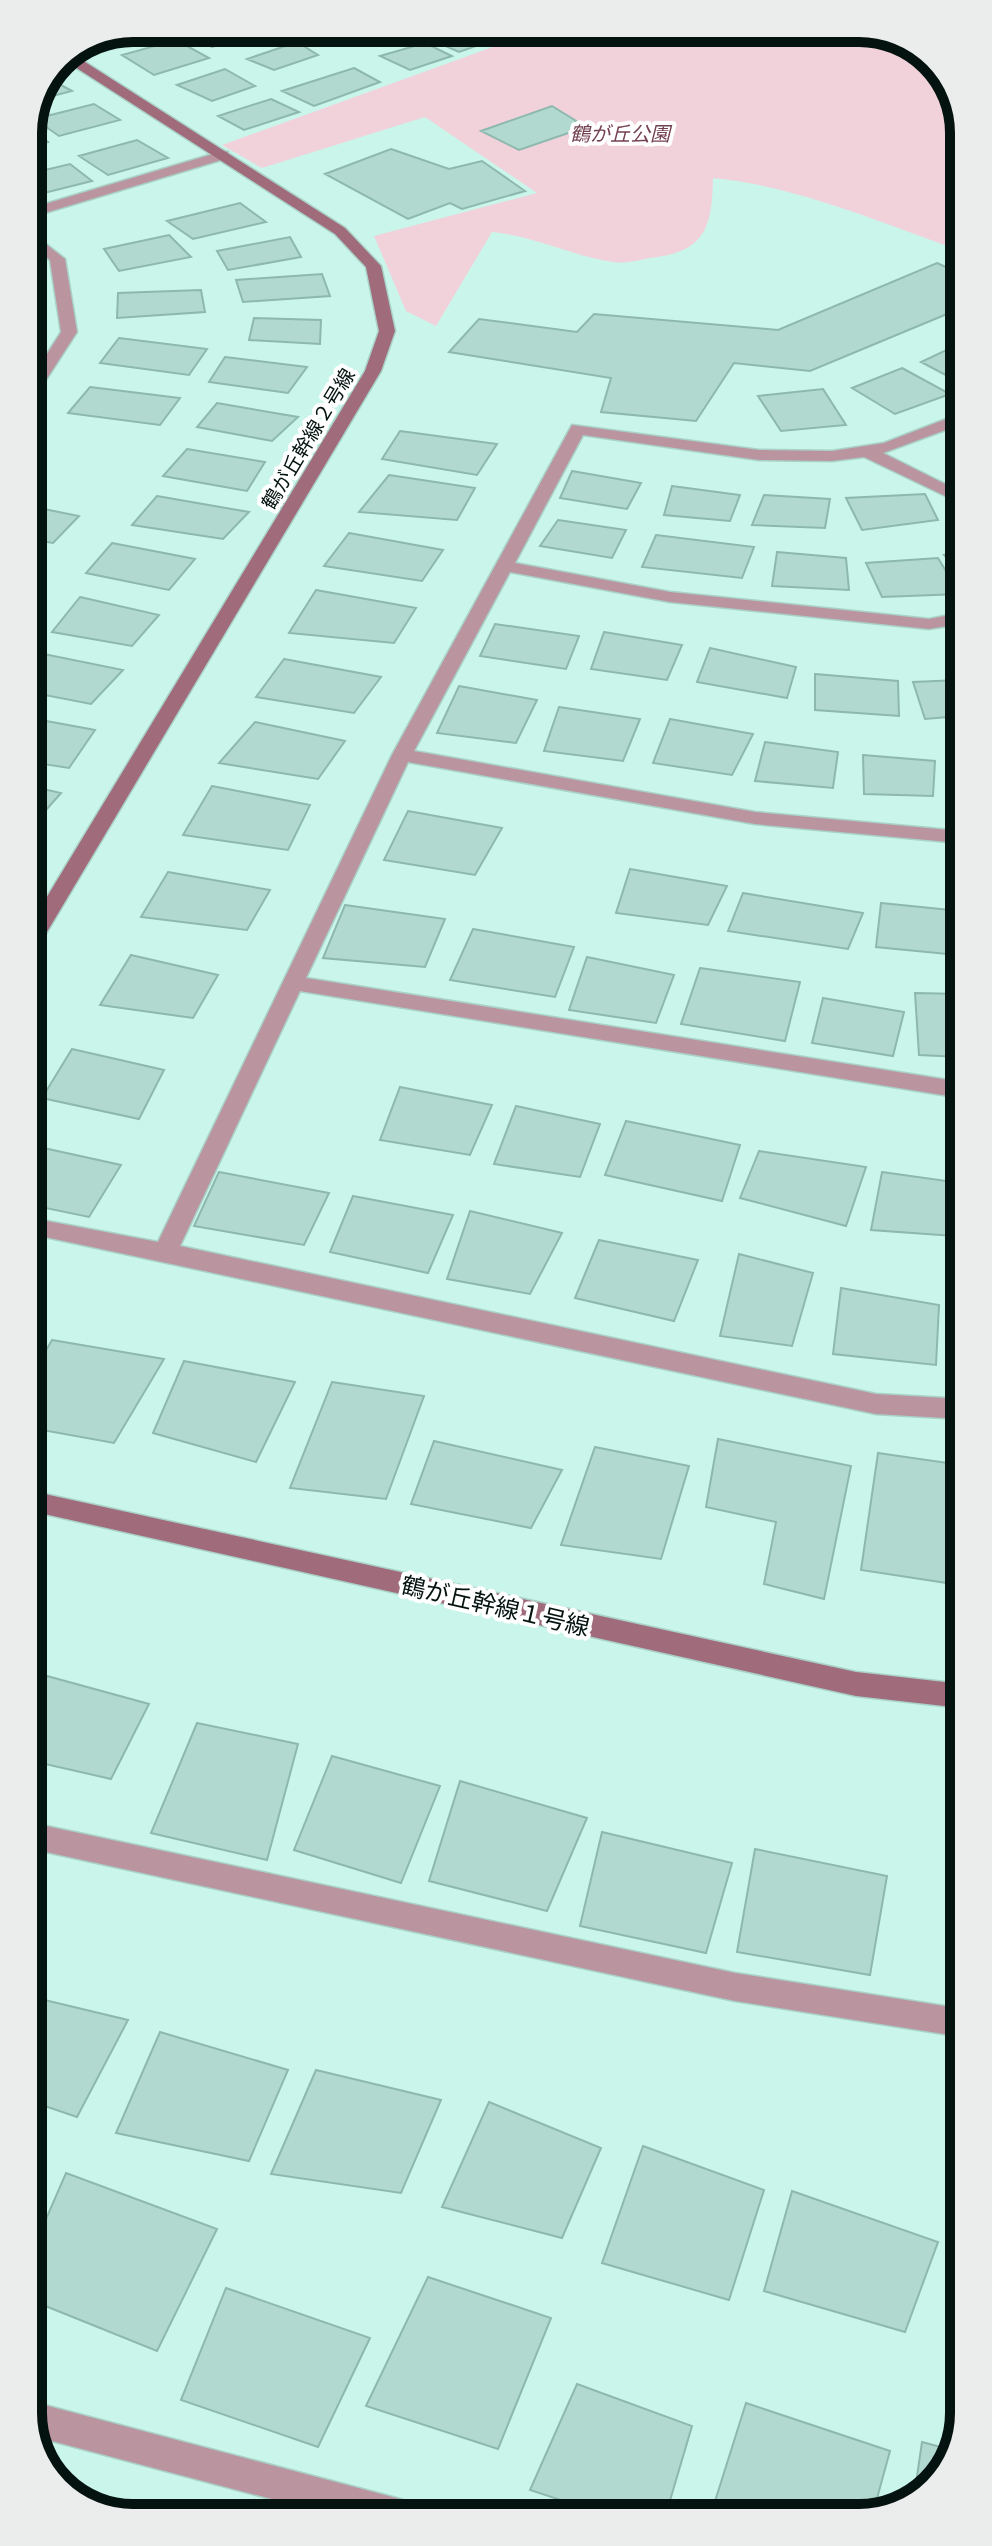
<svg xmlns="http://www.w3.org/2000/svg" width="992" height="2546" font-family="Georgia,'Noto Sans JP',serif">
	<rect width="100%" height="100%" fill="#c9f5ea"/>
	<path fill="#f2d2da" d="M545,28H867L923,50L959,100V250C879,222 797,186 713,178C712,227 706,252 650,258C639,260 625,264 613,262C572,256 534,236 492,232L436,326L406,311L374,236L537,193L425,117L262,168L222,145Z"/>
	<path fill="#b2d9cf" stroke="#8db8ad" stroke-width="2" d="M133,28H166L122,42L111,37Z
		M203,28H253L262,33L212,47L186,33Z
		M416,28H474L499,38L459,52L409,30Z
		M176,40L209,58L154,75L122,55Z
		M297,42L318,55L274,70L247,59Z
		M425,43L452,56L410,70L380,56Z
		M354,68L380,82L314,106L282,91Z
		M225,69L255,86L212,101L177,85Z
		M50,79L72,91L41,99Z
		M271,99L299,112L244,130L218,116Z
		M94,104L120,120L59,136L35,119Z
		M552,106L586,127L519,150L481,131Z
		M28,127L48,142L28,147Z
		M137,140L168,158L108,175L79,156Z
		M391,149L449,169L482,161L525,191L462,209L450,203L408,219L325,174Z
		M70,164L92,181L28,197V174Z
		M240,203L266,222L193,239L167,221Z
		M169,235L191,257L119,271L104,249Z
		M290,237L301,257L228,270L217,251Z
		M937,263L959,273V309L810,371L734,363L696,421L601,412L611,378L449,352L479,319L577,332L594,314L778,330Z
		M322,274L330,296L243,302L236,280Z
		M201,290L205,312L117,318L118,293Z
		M254,318L321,320L320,344L249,340Z
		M119,338L207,349L189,375L100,363Z
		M959,344V382L921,362Z
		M225,357L307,367L288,393L209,382Z
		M902,368L950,394L895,414L852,388Z
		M90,387L180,398L160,425L68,413Z
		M823,389L846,425L781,431L758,396Z
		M217,403L298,417L272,441L197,427Z
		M400,431L497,444L477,475L382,459Z
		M187,449L265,462L247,491L163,476Z
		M572,471L641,483L627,509L560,498Z
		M389,475L475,488L457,520L359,512Z
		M672,486L740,495L730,521L664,515Z
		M925,494L938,520L862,530L846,498Z
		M764,495L830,499L825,528L752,525Z
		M157,496L249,512L223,539L132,525Z
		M29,506L79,516L53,543L29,539Z
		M558,520L626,530L612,558L540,546Z
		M349,533L443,550L422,581L324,566Z
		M656,535L754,547L742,578L642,567Z
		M112,543L195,559L169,590L86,573Z
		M777,552L846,558L849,590L772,586Z
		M960,552V572L944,555Z
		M938,558L960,594L882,597L866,563Z
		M316,590L416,608L394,643L289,633Z
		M80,597L159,615L132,646L52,632Z
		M495,624L579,636L566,669L480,656Z
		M604,632L682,645L667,680L591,669Z
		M710,648L796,667L787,698L697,682Z
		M29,651L123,670L91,704L29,692Z
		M284,659L381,677L354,713L256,697Z
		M815,674L898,681L899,716L815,710Z
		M960,680V716L925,719L913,682Z
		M459,686L537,700L516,743L437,733Z
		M559,707L640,719L623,761L544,751Z
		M30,718L95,730L69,768L30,762Z
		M670,719L753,734L732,775L653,763Z
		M255,722L345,741L318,779L219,763Z
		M765,742L838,752L833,788L755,781Z
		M863,755L935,761L933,796L864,794Z
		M30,786L61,793L30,828Z
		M212,786L310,805L288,850L183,835Z
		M408,811L502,828L475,875L384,860Z
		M630,869L727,886L708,925L616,913Z
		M168,872L270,890L247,930L141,917Z
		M743,893L863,913L848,949L728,931Z
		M881,903L960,911L957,955L876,947Z
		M345,905L445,919L425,967L323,958Z
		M473,929L574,947L555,997L450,980Z
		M131,955L218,975L193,1018L100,1005Z
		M587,957L674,975L656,1023L569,1010Z
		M700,968L800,982L785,1041L681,1024Z
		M915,993L961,994V1057L919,1055Z
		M823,998L904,1012L893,1056L812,1043Z
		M72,1049L164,1070L139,1119L42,1098Z
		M400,1087L492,1105L470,1155L380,1140Z
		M516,1106L600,1124L580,1177L494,1164Z
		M626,1121L740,1145L722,1201L605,1175Z
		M30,1145L121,1165L89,1217L31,1205Z
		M759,1151L866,1167L846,1226L740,1198Z
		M219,1172L329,1193L304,1245L194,1226Z
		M882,1172L961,1183L954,1236L871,1230Z
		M353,1196L453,1215L428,1273L330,1252Z
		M470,1211L562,1233L530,1294L447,1279Z
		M599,1240L698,1260L674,1321L575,1298Z
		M739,1254L813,1273L792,1346L720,1336Z
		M841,1288L939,1305L936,1365L833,1354Z
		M52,1340L164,1359L114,1443L31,1428V1376Z
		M184,1361L295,1382L256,1462L153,1433Z
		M332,1382L424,1396L386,1499L290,1488Z
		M718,1439L851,1466L824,1599L764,1584L776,1522L706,1507Z
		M434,1441L562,1470L531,1528L411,1504Z
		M595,1447L689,1466L661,1559L561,1545Z
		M878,1453L962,1465L960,1585L861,1570Z
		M47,1676L149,1704L111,1779L32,1761V1711Z
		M197,1723L298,1744L267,1860L151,1833Z
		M332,1756L440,1786L401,1883L294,1850Z
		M460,1781L587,1818L547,1911L429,1881Z
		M602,1832L732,1863L706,1953L580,1926Z
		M755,1849L887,1876L870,1975L737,1952Z
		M32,1997L128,2020L77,2117L33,2102Z
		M160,2032L288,2070L249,2161L116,2133Z
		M316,2070L441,2100L401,2193L271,2174Z
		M489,2102L601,2148L562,2238L442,2207Z
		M643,2146L764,2190L729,2300L602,2263Z
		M66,2173L217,2229L157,2351L33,2301V2249Z
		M792,2191L938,2242L905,2332L764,2291Z
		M428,2277L551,2318L498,2449L366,2406Z
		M226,2288L370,2338L318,2447L181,2400Z
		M577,2384L692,2426L666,2514L606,2515L530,2490Z
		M746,2403L890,2451L873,2513L711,2514Z
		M922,2442L952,2450L943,2477L914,2497Z"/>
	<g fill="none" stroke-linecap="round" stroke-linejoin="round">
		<g stroke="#a9d1c7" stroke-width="3">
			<path id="street" d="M296,28L320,31L350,28L319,40Z
				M223,151L228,152V158L28,218V209Z
				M28,230L65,259L77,332L35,397L29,399V382L61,332L50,260L28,242Z
				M959,414V425L883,453L959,491L960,503L864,457L832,461L759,460L583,435L515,563L670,592L929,619L960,613V624L929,629L670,602L510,572L414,751L755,812L960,831V843L755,824L408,762L306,978L961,1082V1098L300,991L180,1246L876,1394L962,1399V1419L876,1414L31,1234V1218L158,1242L392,755L572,425L759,450L832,451L884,443Z
				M32,1823L735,1973L963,2009V2037L735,2001L32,1849Z
				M33,2402L400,2499L412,2504L417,2516H336L33,2436Z"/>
		</g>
		<g stroke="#a9d1c7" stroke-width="3">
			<path id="secondary" d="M71,53L345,228L381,266L395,331L381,371L41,942L30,949V925L365,371L379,331L366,267L335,234L61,58Z
				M31,1491L856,1672L962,1684V1708L856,1696L31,1511Z"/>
		</g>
		<use href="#street" fill="#ba959f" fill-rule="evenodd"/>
		<use href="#secondary" fill="#a06b7b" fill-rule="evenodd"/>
	</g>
	<g text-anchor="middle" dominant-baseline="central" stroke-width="8" stroke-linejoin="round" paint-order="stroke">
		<g font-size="20" font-style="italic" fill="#734150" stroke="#fff">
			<text x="620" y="132">鶴が丘公園</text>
		</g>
		<g font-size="20" fill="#041310" stroke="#fff">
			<text transform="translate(307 438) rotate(-59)">鶴が丘幹線２号線</text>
		</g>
		<g font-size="24" fill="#041310" stroke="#fff">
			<text transform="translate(496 1604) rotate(13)">鶴が丘幹線１号線</text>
		</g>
	</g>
	<path d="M0 0H992V2546H0ZM133 42H859A91 91 0 0 1 950 133V2413A91 91 0 0 1 859 2504H133A91 91 0 0 1 42 2413V133A91 91 0 0 1 133 42Z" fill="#ebecec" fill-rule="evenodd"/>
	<path fill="none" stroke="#041310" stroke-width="10" d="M133 42H859A91 91 0 0 1 950 133V2413A91 91 0 0 1 859 2504H133A91 91 0 0 1 42 2413V133A91 91 0 0 1 133 42Z"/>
</svg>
